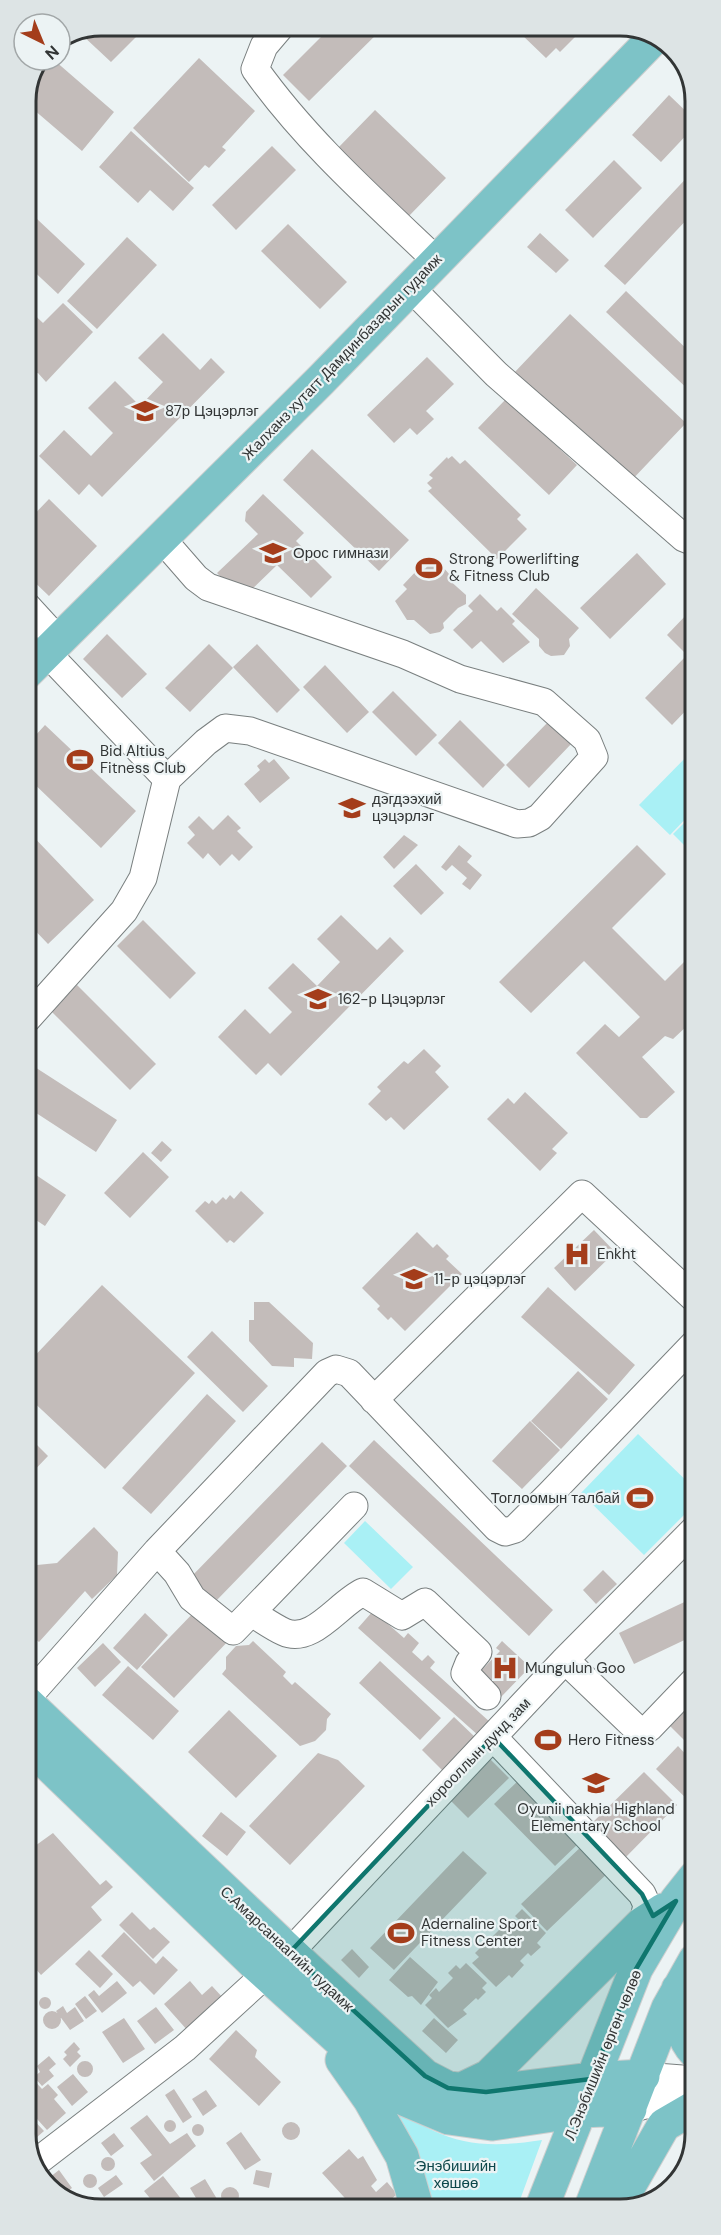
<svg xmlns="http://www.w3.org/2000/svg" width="721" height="2235" font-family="'DM Sans',sans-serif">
	<rect width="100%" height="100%" fill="#ecf3f4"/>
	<path fill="#a9f0f5" d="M694,749V810L670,835L639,805Z
		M694,813V855L673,834Z
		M638,1434L695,1489V1504L644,1555L581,1493Z
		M365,1521L413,1567L391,1589L344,1543Z
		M375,2090C431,2139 468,2152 542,2140L517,2208H430Z"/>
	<path fill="#c3bcba" d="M101,26H134L141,32L111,62L81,34Z
		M332,26H385L309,101L283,75Z
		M528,26H575L572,29L578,34L560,52L556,48L546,58L520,33Z
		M199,58L255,111L222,147L226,150L209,168L205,165L189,182L133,128Z
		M42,60H54L114,112L82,151L26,103V96Z
		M669,95L693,118V128L661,162L632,135Z
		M375,110L446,178L407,218L336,150Z
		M131,131L194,188L173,211L150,190L138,203L99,167Z
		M272,146L296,170L236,230L212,205Z
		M614,160L642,188L593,238L565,210Z
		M693,171V213L625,285L604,266Z
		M37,219L85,264L58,294L26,264V231Z
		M288,224L347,282L320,309L261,251Z
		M540,233L569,260L556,273L527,247Z
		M127,237L157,265L97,329L67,301Z
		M626,291L693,355V394L606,312Z
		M63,303L93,332L46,382L38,373L26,374V307L43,323Z
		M570,314L686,423L629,483L513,374Z
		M163,333L200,370L211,358L225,372L102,497L89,484L79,495L39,456L64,430L91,456L113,433L88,408L115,381L140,406L163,382L138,358Z
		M427,357L454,384L426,411L434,419L417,435L410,428L394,443L367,415Z
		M506,399L577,465L549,495L478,428Z
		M312,449L409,540L379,571L283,480Z
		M452,456L460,464L465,460L521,515L517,519L527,529L497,559L428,491L432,488L427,483L433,478L429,475L447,457L448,459Z
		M263,494L304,533L296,541L332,577L311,598L277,565L246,595L236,593L217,573L258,534L245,521L246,512Z
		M49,499L97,546L49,596L26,574V523Z
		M694,502V517L686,509Z
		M637,553L666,584L610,639L580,608Z
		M431,562L438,570L442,566L450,575L448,579L466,595V604L458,608L443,623L444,628L440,632L430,634L414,620H407L395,601L407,589L403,585L420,567L425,569Z
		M536,588L579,628L569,639L570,646L564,655L551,656L545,653L539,646V639L512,614Z
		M480,594L497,611L501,607L515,621L512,624L530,642L503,663L481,641L472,649L453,630L473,611L468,606Z
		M689,612H694V702L672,725L645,698L687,655L667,635Z
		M107,634L147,674L122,698L83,659Z
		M209,644L233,668L190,712L165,688Z
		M257,644L300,690L277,713L233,667Z
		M325,665L369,712L347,733L303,687Z
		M393,691L437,735L416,756L372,712Z
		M460,720L505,765L483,788L438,743Z
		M550,720L573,742L529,788L506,765Z
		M45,725L136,811L101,848L26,776V740L30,736L34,737Z
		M265,759L269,763L274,759L290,778L260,803L244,784L260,770L257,766Z
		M228,815L241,828L237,831L253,847L239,861L232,854L220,866L208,853L203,859L187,843L195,835L188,827L199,816L213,830Z
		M26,829L94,900L48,944L27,922Z
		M404,835L418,845L394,869L383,857Z
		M459,845L472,856L467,862L482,875L470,890L462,884L467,878L452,865L446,871L441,867Z
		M637,845L666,874L612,928L665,981L694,952V1007L686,1016L688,1025L673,1039L665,1036L642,1057L675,1092L647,1118H640L576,1053L605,1024L619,1037L640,1017L584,961L531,1013L499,982Z
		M416,864L444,893L421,915L393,886Z
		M341,915L377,950L390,937L404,951L281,1076L268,1063L256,1075L218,1037L245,1009L270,1034L292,1012L268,988L293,963L317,986L340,962L317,939Z
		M143,920L196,973L170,999L117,946Z
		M77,985L156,1064L130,1090L51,1011Z
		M424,1049L441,1066L435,1072L449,1087L404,1130L391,1117L386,1121L368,1104L381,1091L377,1087L404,1061L408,1064Z
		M27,1062L117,1120L96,1152L27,1107Z
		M525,1092L568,1133L552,1149L557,1153L540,1171L487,1119L508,1098L514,1104Z
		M162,1141L172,1150L161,1162L151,1153Z
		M143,1152L169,1177L130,1218L104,1193Z
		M27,1169L66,1195L45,1226L27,1214Z
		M241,1191L264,1213L234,1243L230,1240L227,1243L195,1211L205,1201L209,1204L212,1200L216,1204L223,1197L226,1200L230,1195L234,1199Z
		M594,1230L615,1252L575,1291L554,1268Z
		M417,1232L433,1248L437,1244L449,1256L446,1259L462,1274L405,1331L391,1317L388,1320L377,1309L380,1306L362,1288Z
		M102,1285L195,1373L105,1469L27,1396V1364Z
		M548,1287L635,1365L609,1395L521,1317Z
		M254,1302H269L313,1343L312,1359L294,1358V1367L272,1366L249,1341V1320H254Z
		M212,1331L268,1386L243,1412L187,1357Z
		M578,1371L608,1399L561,1449L531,1421Z
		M207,1394L236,1421L151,1514L122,1488Z
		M530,1421L560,1450L522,1489L492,1461Z
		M27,1435L48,1456L27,1478Z
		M374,1440L553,1610L529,1636L349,1466Z
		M322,1442L347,1466L216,1601L191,1577Z
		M94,1527L118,1552L117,1575L92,1599L85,1591L39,1642L27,1632V1566L57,1563Z
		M603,1570L617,1584L596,1604L583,1590Z
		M695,1597V1635L634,1664L619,1633Z
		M199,1607L231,1638L174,1698L141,1667Z
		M373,1611L404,1638L408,1633L419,1643L412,1652L422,1661L428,1655L435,1662L430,1668L491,1723L479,1736L358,1628Z
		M145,1613L168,1635L137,1670L113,1648Z
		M253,1641L286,1672L283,1676L292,1685L295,1682L331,1714L327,1719L326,1730L315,1741L300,1746L222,1674L226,1669V1657L236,1646L249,1645Z
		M502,1641L530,1667L501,1697L477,1675L500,1651L496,1648Z
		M103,1643L121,1662L95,1687L77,1668Z
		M380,1661L441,1718L420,1740L359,1683Z
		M128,1666L179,1711L153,1740L102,1695Z
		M689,1707L695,1713V1739L689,1745L670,1726Z
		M229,1710L277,1756L236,1798L188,1752Z
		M454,1717L476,1738L443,1771L422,1750Z
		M678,1746L690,1759L695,1754V1797L690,1802L656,1769Z
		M318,1753L338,1760L365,1786L290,1865L249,1826Z
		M484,1753L509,1778L468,1818L444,1794Z
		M644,1772L677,1805L623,1860L589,1826Z
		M520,1779L581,1841L555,1866L494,1804Z
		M221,1812L246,1832L227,1856L202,1836Z
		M28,1814L36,1824L28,1832Z
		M53,1833L100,1885L106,1880L113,1887L91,1907L102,1920L41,1975L28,1960V1851Z
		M585,1843L611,1870L547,1931L521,1904Z
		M463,1851L487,1873L394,1970L370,1948Z
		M522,1909L546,1933L537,1943L541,1947L531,1956L528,1953L520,1961L524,1965L512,1978L509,1975L496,1987L472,1963L479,1957L475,1953L484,1944L488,1948L492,1944L488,1941L510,1919L515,1924L519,1920L515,1916Z
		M132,1912L150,1930L154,1927L170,1942L153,1959L119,1925Z
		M124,1932L156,1964L163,1956L178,1970L154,1995L140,1981L133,1987L101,1956Z
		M352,1949L369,1967L359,1978L341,1960Z
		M89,1950L113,1974L100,1988L75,1964Z
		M410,1957L438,1982L421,2005L412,1996L408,1997L389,1980Z
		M466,1963L487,1983L482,1988L486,1992L478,2000L476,1998L463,2010L467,2014L448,2028L425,2005L432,1998L429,1995L436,1988L439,1992L453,1978L448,1973L456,1965L460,1969Z
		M117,1981L127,1993L102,2013L88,1995L94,1990L99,1996Z
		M190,1981L202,1995L212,1986L224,1999L188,2031L164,2004Z
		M85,1996L97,2011L86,2019L75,2004Z
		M39 2003a6 6 0 1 1 12 0a6 6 0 1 1-12 0Z
		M63,2006L67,2013L75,2007L84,2021L70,2030L56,2011Z
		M156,2007L174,2030L155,2044L137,2021Z
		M43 2020a9 9 0 1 1 18 0a9 9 0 1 1-18 0Z
		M124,2018L145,2049L123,2063L102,2032Z
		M434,2018L458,2040L446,2053L422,2031Z
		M236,2030L257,2050L255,2057L281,2082L259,2106L209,2059Z
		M74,2042L80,2049L77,2052L81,2056L70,2067L63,2059L67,2055L64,2052Z
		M49,2056L56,2064L49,2070L54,2076L42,2086L34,2077L40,2072L37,2066Z
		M77 2069a8 8 0 1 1 16 0a8 8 0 1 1-16 0Z
		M73,2074L88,2092L72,2106L57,2087Z
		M33,2079L42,2089L48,2084L58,2095L54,2099L66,2113L47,2130L28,2109V2083Z
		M174,2089L192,2117L183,2123L165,2095Z
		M206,2090L217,2106L203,2116L192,2099Z
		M28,2114L44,2131L28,2145Z
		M147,2115L170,2144L187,2133L196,2146L154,2181L140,2163L152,2155L130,2128Z
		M164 2126a6 6 0 1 1 12 0a6 6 0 1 1-12 0Z
		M282 2131a9 9 0 1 1 18 0a9 9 0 1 1-18 0Z
		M192 2130a6 6 0 1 1 12 0a6 6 0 1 1-12 0Z
		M241,2132L261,2160L245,2170L226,2143Z
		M114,2133L124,2146L111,2156L101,2143Z
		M349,2149L358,2159L363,2156L377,2180L371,2186L376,2192L387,2182L397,2194L382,2208H361L358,2204L354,2208L322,2173Z
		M101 2164a7 7 0 1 1 14 0a7 7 0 1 1-14 0Z
		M59,2170L72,2188L62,2195L51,2191L45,2181Z
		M256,2170L272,2173L269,2188L253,2184Z
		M83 2181a7 7 0 1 1 14 0a7 7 0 1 1-14 0Z
		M116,2175L123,2184L104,2197L98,2188Z
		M163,2176L186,2205L181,2209H159L144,2191Z
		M205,2179L217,2199L202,2208L190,2188Z
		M221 2196a9 9 0 1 1 18 0a9 9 0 1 1-18 0Z
		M219,2201L224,2209H207Z"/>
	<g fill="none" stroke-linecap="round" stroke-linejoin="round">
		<g stroke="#797f7f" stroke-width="29">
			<path id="minor" d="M281,26L264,46L255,69C306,141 373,200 437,261
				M411,288L496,374L684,538L694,542
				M26,605L59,641
				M47,653L167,779
				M27,1019L124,911L143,878L167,779L206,742L225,728L250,731L517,824L529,823L540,817L594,757L587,740L544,702L460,679L403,654L208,587L196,578L162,539
				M374,1400L582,1194L694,1298
				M157,1551L177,1573L192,1598L233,1631L354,1506
				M252,1613C262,1619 273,1627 284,1632C312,1645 339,1603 363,1592L402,1616L425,1602L478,1652L469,1663L465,1673L487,1696
				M565,1660L638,1730L649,1728L695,1680
				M27,1698L157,1551L327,1373L336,1369L349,1373L497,1528L505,1532L515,1529L550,1494L695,1343
				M493,1737L642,1894L647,1905L643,1923
				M290,1952L565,1660L695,1529
				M643,2076L695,2080
				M630,2109L677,2097L695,2098
				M34,2164L185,2048L266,1974"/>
		</g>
		<g stroke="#cecfcf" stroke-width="35">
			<path id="major" d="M26,673L320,381L654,38
				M27,1703L308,1969L425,2076L448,2088L486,2092L591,2079L643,2076
				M28,1745L254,1963L406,2100L449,2118L492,2124L580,2111L630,2109
				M678,1989C678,2011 679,2035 695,2052
				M342,2060L370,2100L402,2156L417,2208
				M462,2089L489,2076L643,1923L663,1910
				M542,2207L636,1969L676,1901L695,1877
				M591,2207L668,2008L695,1960
				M617,2207L664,2125L695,2107"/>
		</g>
		<use href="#minor" stroke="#fff" stroke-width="27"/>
		<use href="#major" stroke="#7dc3c7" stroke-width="33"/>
	</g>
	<path fill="#0f766e" fill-opacity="0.2" stroke="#0f766e" stroke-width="4.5" stroke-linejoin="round" d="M493,1737L642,1894L653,1916L676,1901L636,1969L591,2079L486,2092L448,2088L425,2076L290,1952Z"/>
	<defs>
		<g id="school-bare" transform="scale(2.07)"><path d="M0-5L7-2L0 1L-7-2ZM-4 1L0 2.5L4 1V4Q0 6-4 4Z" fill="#a43d1b" stroke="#ecf3f4" stroke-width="2.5" paint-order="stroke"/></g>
		<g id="stadium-bare" transform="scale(2.07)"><path d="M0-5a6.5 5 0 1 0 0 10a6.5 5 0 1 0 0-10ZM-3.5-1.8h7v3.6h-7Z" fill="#a43d1b" stroke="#ecf3f4" stroke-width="2.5" paint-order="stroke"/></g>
		<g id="hospital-bare" transform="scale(2.07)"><path d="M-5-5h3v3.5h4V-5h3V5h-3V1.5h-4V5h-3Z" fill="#a43d1b" stroke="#ecf3f4" stroke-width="2.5" paint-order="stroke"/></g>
	</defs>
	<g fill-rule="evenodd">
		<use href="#school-bare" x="145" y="411"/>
		<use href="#school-bare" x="273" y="553"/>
		<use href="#stadium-bare" x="429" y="568"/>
		<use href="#stadium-bare" x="80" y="760"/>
		<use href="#school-bare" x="352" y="808"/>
		<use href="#school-bare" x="318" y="999"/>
		<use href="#hospital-bare" x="577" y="1254"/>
		<use href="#school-bare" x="414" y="1279"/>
		<use href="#stadium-bare" x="640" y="1498"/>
		<use href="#hospital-bare" x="505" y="1668"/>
		<use href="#stadium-bare" x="548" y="1740"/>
		<use href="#school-bare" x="596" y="1783"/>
		<use href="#stadium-bare" x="401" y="1933"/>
	</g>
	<g text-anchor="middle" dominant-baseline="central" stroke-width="4.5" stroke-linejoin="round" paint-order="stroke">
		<g font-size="15" fill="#323535" stroke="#ecf3f4">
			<text transform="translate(342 357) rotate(-46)">Жалханз хутагт Дамдинбазарын гудамж</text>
			<text transform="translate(478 1752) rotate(-46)">хорооллын дунд зам</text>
			<text transform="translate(287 1949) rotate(43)">С.Амарсанаагийн гудамж</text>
			<text transform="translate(603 2055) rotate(-68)">Л.Энэбишийн өргөн чөлөө</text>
		</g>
		<g font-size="15" fill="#323535" stroke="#ecf3f4" text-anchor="start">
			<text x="165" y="411">87р Цэцэрлэг</text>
			<text x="293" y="553">Орос гимнази</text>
			<text x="449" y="559">Strong Powerlifting<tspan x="449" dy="17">&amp; Fitness Club</tspan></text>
			<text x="100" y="751">Bid Altius<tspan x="100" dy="17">Fitness Club</tspan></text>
			<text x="372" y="799">дэгдээхий<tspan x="372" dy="17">цэцэрлэг</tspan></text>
			<text x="338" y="999">162-р Цэцэрлэг</text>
			<text x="597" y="1254">Enkht</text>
			<text x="434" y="1279">11-р цэцэрлэг</text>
			<text x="620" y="1498" text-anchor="end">Тоглоомын талбай</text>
			<text x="525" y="1668">Mungulun Goo</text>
			<text x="568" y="1740">Hero Fitness</text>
			<text x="596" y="1809" text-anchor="middle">Oyunii nakhia Highland<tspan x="596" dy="17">Elementary School</tspan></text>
			<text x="421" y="1924">Adernaline Sport<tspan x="421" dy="17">Fitness Center</tspan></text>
		</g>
		<g font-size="15" fill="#0c474a" stroke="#ecf3f4">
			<text x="456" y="2166">Энэбишийн<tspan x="456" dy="17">хөшөө</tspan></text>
		</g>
	</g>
	<path d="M0 0H721V2235H0ZM101 36H620A65 65 0 0 1 685 101V2134A65 65 0 0 1 620 2199H101A65 65 0 0 1 36 2134V101A65 65 0 0 1 101 36Z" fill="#dde4e5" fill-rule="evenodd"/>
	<path fill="none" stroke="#323535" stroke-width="3" d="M101 36H620A65 65 0 0 1 685 101V2134A65 65 0 0 1 620 2199H101A65 65 0 0 1 36 2134V101A65 65 0 0 1 101 36Z"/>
	<g transform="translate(42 42) rotate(137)"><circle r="28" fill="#ecf3f4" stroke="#a2a7a8" stroke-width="1.5"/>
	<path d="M0-4.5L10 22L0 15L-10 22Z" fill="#a43d1b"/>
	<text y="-9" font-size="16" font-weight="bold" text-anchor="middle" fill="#323535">N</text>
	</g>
</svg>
